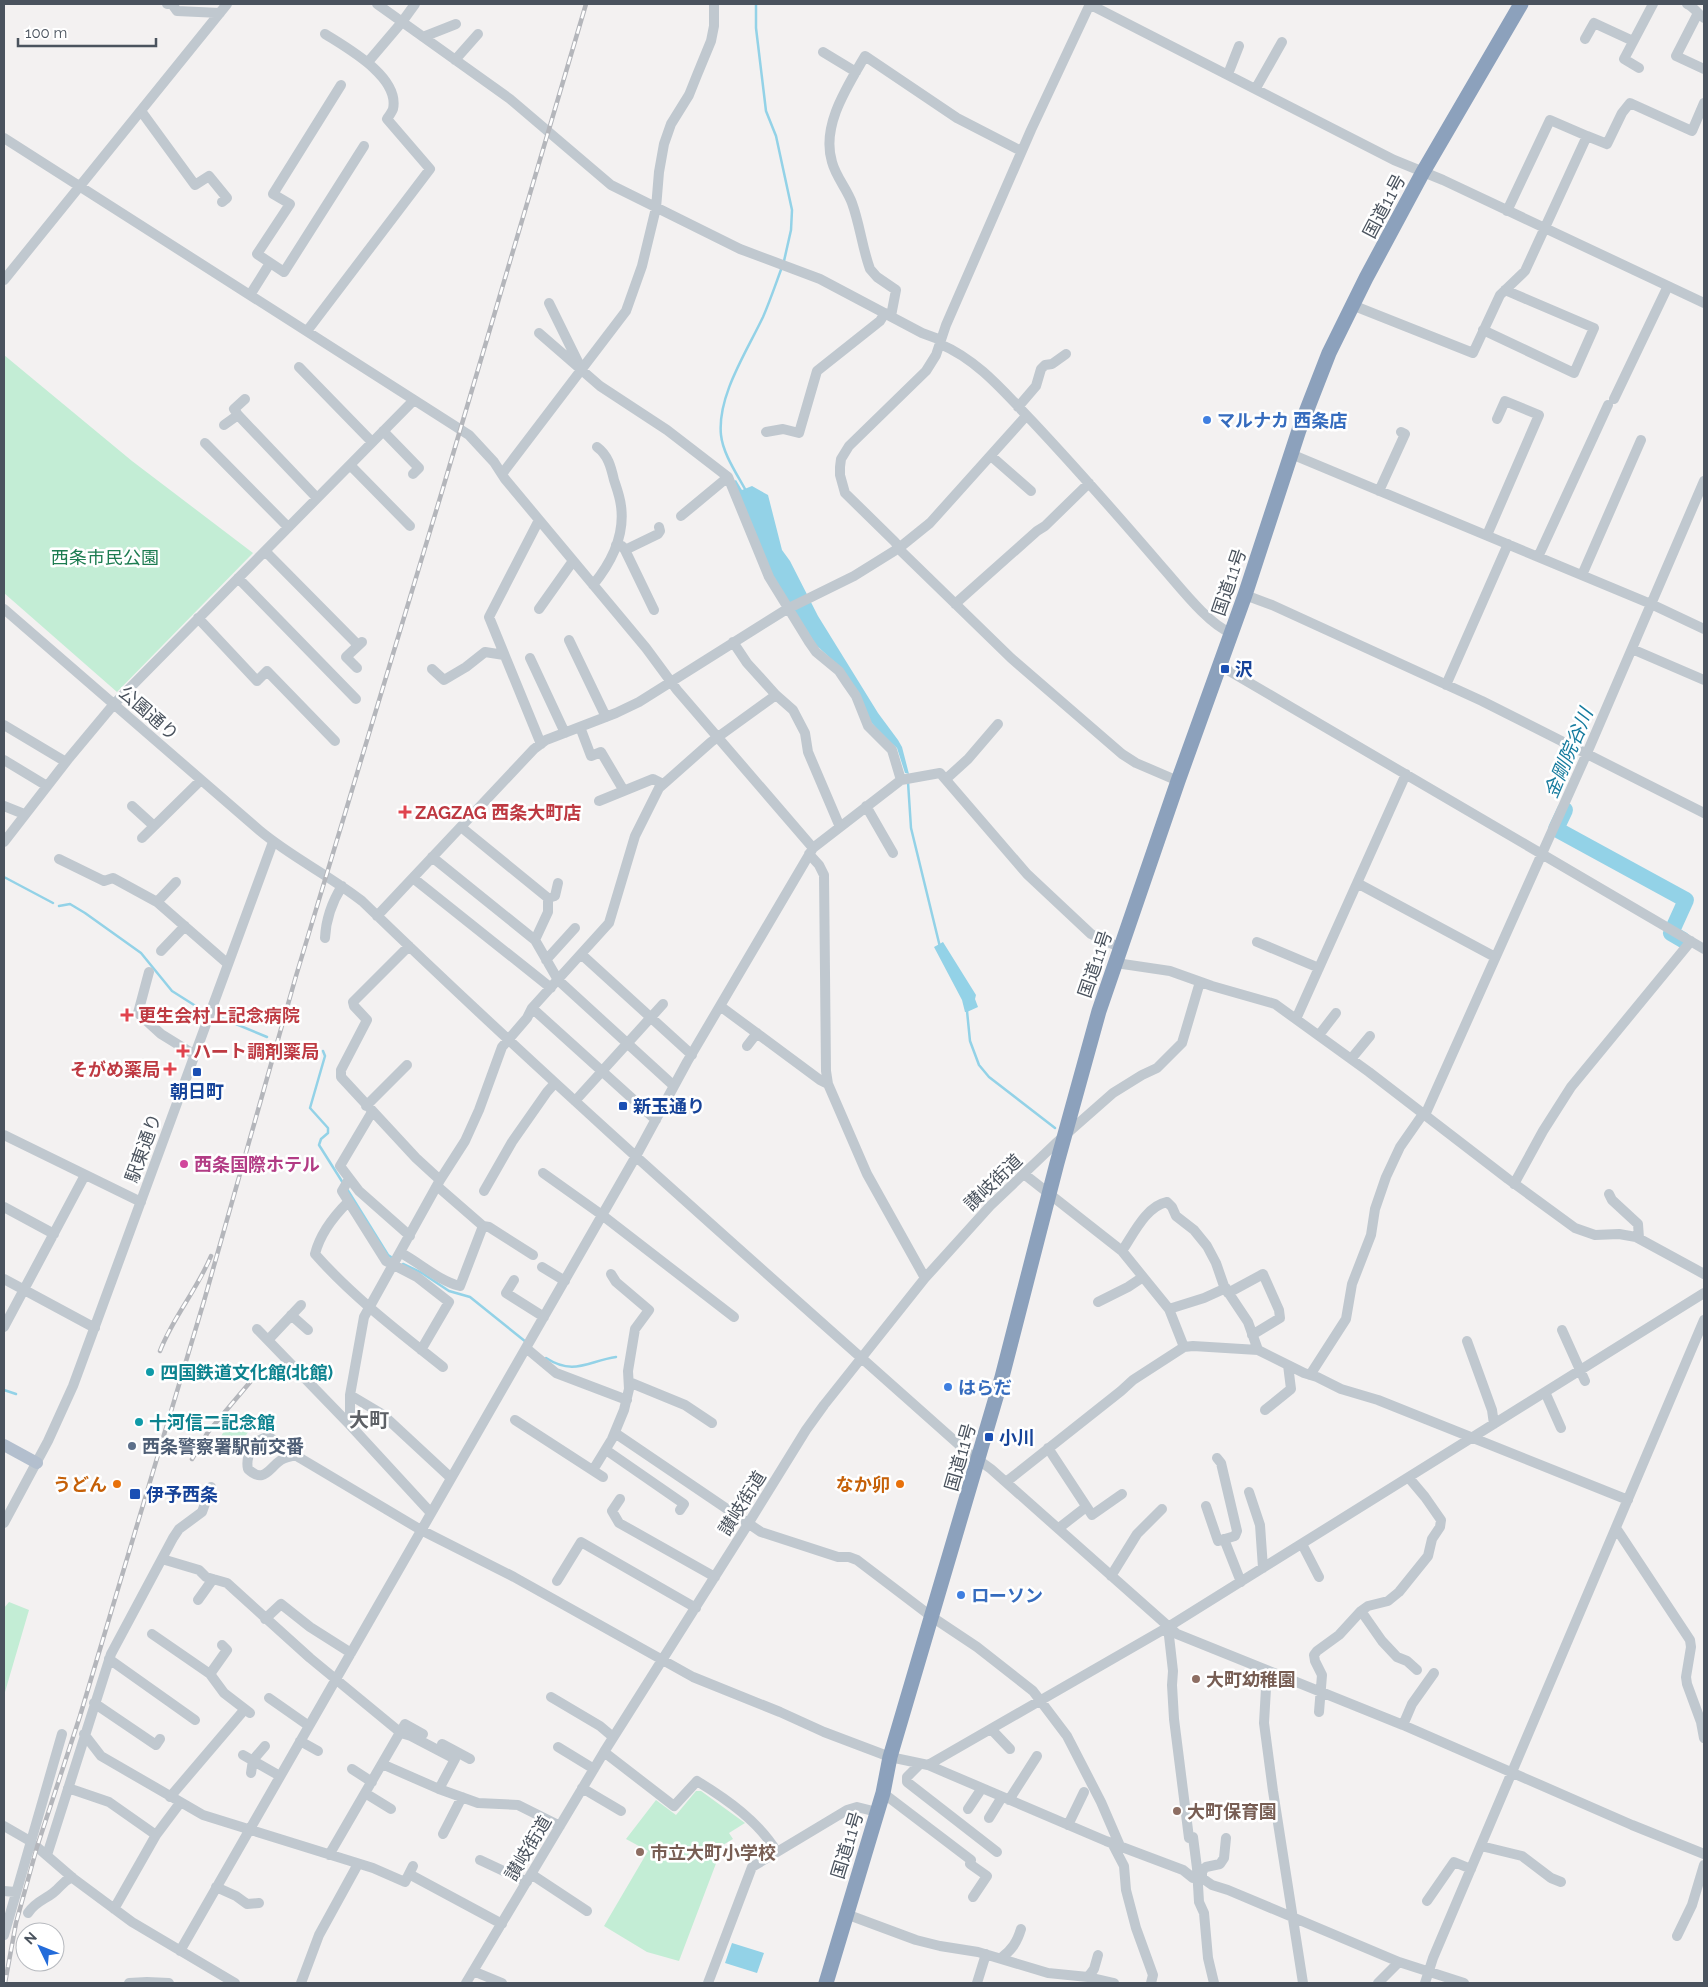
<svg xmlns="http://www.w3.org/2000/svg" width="1708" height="1987" font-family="Raleway,'Noto Sans JP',sans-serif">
	<rect width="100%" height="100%" fill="#f3f1f1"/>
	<path fill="#c3edd5" d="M4,355L132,461L253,553L117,692L4,593Z
		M245,1413L253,1417V1426L232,1453L226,1454C208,1444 232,1418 245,1413Z
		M9,1602L29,1610L5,1692L4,1608Z
		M696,1791H701L745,1823L729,1833L733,1839L723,1845L679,1961L647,1952L604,1926L648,1851L626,1839L656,1800L676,1815Z"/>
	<path fill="#93d2e7" d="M736,480L742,490L752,486L768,495L782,550L790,561L818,616L878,713L898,740L902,747L909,774L905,773L897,748L883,736L870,721L841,668L816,645L770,573L734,481Z
		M943,942L976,995L975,999L978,1007L967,1012H965L962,1000L934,947Z
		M732,1943L764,1953L757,1973L725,1963Z"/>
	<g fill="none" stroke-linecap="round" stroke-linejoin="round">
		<path stroke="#93d2e7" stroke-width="2.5" d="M756,4V28L766,111L776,136L792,210L791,230L784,261
			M746,491C737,474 723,454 721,435C717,396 747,351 763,317C770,301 776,283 782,267
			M908,782L911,828L940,947
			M4,877L53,903
			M59,906L70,904L85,913L141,953L172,991L202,1010
			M967,1011L970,1041L979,1065L989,1077L1055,1128
			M219,1017L267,1037
			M323,1051L325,1056L310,1108L328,1128V1133L321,1139L319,1145L343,1183
			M347,1189L388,1255L394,1259
			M403,1264L422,1273L449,1291L470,1297L526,1342
			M546,1358C574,1376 588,1361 616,1357
			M4,1390L16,1394"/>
		<path stroke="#93d2e7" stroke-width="16" d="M1565,810L1556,829L1686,900L1671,933L1683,940"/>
		<path stroke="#c0c8cf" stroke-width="10" d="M167,4H172L177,11L220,13
			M377,4L510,99L611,185L740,249L820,279L922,333L941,340
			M1089,4L1394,160L1443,180L1704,303
			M1090,4L1031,130L946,325L936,355L926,371L849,446L841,459L840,467V475L845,493L895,542L901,551L1011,658L1122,754L1136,763L1178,781
			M1687,4C1695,7 1697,14 1704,18
			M1697,15L1676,56L1704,69
			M423,37L456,24
			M1585,39L1594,23L1633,41
			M823,52L856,72
			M455,60L478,34
			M368,62L402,22L415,4
			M1639,68L1624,59L1653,4
			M1228,74L1239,46
			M341,85L273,194L290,204L257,254L284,272L364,146
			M1256,88L1282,42
			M141,111L195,185L209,176L227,198L222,202
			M1587,136L1607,144L1622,113L1630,103L1692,131L1704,103
			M4,138L469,435L494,462L505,479L646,648L677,690L813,848
			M4,280L227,4
			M250,295L270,263
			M549,303L579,364
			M1352,305L1473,353L1500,295L1525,271L1587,136L1550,120L1507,211
			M891,316L896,290L877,277L870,269C862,247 860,225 852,203C847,189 836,177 832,162C821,126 847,87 865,56L957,118L1021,151
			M1483,330L1574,373L1594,328L1505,290
			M307,331L430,169L387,119C389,116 392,112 393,109C400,77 347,48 325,34
			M539,333L600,386L667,430L728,477L769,577L809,642L816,652L839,671L847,683L856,696L868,726L892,750L901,780
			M940,344C978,360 1004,392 1032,421C1077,469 1120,518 1163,568C1180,587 1208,624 1231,633
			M299,367L372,442
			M245,399L234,409L238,415L317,498
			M1614,399L1668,286
			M1018,407L1036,386L1041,369L1045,365L1052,364L1066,354
			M224,425L238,415
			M383,431L419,468L413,474
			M766,432L783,429L799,433L817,371L880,321L885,313
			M205,443L288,527
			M1291,454L1651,604L1704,629
			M991,456L1031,491
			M350,465L410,526
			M502,474L626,311L642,266L656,208L659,172L664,144L671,124L689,95L697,75L711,41L714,26V4
			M1379,491L1405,434L1401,432
			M681,516L728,477
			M539,520L489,617L541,744
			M1487,535L1539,415L1505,401L1497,419
			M616,545L622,546L625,550L654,610
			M625,550L658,534L660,531L659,527
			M265,551L358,645
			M1538,557L1608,405
			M1582,575L1641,440
			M238,578L356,699
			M593,585C611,563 625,535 621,506C620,497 617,489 614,480C611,467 608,455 597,447
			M1245,595L1272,605L1482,701L1704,813
			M955,604L1037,531L1045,526L1089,483
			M4,609L259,830C291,857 329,875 362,901C558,1091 763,1270 966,1451L991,1469L1177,1634L1403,1725L1632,1825L1704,1854
			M539,609L573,561
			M198,618L257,681L267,671L335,741
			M569,640L606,717
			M733,642L747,663L776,695L793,710L805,733L808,752L840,827
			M1632,649L1704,680
			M530,658L565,733
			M1219,665L1704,949
			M357,668L346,657L362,642
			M432,669L444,680L466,667L485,652L504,655
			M1446,685L1508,544
			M4,725L66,762
			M580,727L591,756L601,752L624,791
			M4,760L47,786
			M946,779L968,759L998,724
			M599,801L653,779L663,784
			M4,806L24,814
			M132,806L154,826
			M866,806L893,853
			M461,827L548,898
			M142,838L201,780
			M4,842L69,758L114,704L414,400
			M809,854L819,865L824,875L826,1071L828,1084L867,1174L925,1278
			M432,857L535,940L558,980L674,1086
			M59,859L104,881L113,878L157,902L228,964
			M413,878L551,988
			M1357,883L1495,957
			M157,902L176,882
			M377,916L534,749L546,740L616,713L639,702L787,609L854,576L899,548L930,523L1026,416
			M325,938C326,918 332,902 342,886
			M535,940L548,912V898L555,896L558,883
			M1257,942L1319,968
			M409,946L353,1002L354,1006L367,1020L341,1070V1077L416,1158L440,1180
			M161,951L185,926
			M581,954L692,1055
			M546,960L575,928
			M1116,963L1170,971L1212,986L1275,1004L1369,1072L1508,1179L1575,1228L1595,1235L1619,1234L1636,1237L1704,1274
			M149,972L138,1013L161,1034L195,1055
			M720,1006L820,1080L828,1084
			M532,1008L656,1120
			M1296,1019L1406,774
			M1319,1035L1336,1013
			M747,1046L757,1033
			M1351,1059L1370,1036
			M575,1101L663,1004
			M366,1106L407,1065
			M372,1112L340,1166L359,1191L410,1236
			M1425,1115L1587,753L1704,481
			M4,1135L141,1202
			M543,1173L602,1215L734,1317
			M1024,1174L1122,1251L1169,1309L1184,1347
			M349,1179L342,1191L386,1261L417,1277L449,1302L421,1350
			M1514,1184L1543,1131L1571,1087L1691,941
			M484,1191L512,1142L547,1092L555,1083
			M1609,1194L1612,1200L1638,1224L1639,1238
			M348,1202C334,1216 320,1234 315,1254C353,1297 398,1331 443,1367
			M4,1207L54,1234
			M483,1226L489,1227L533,1255
			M1122,1251C1133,1235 1146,1206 1167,1202L1172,1207L1176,1216L1194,1230L1207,1246L1216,1263L1224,1286L1248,1322L1258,1350
			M401,1253C420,1263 439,1281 460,1286L483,1226L437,1186
			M542,1267L565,1281
			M4,1279L95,1328
			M514,1280L506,1293L544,1317
			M1228,1293L1263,1274L1279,1310L1280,1318L1252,1335
			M1098,1302L1128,1287L1143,1277
			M1169,1309L1204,1298L1226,1288
			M291,1315L308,1330
			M4,1327L85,1175
			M257,1329L350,1425L431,1513
			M1562,1330L1585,1381
			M268,1340L301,1305
			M1467,1341L1492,1410L1494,1424
			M526,1348L556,1373L627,1400
			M1310,1375L1346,1319L1352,1284L1371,1235L1375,1209L1386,1177L1400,1147L1423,1114
			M629,1382L685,1405L712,1423
			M1545,1392L1561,1428
			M350,1395L382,1414L451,1478
			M1265,1410L1291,1389L1288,1365
			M515,1420L603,1477
			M350,1425V1395L364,1317L440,1180L465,1141L479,1110L502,1047L527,1018L532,1008L609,923L635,836L659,788L711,742L776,695
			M615,1433L761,1532L838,1557H849L857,1560L932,1617L977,1647L1033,1691L1067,1736L1101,1802L1120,1846
			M1048,1448L1092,1515L1122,1494
			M606,1450L684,1504L680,1510
			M297,1455C291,1456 285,1457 281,1460C268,1469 264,1484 248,1469C245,1456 255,1438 269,1437L300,1458L421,1530L514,1577L693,1677L780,1712L824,1732L890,1757L928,1765L1106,1841L1183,1870L1193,1878H1202L1212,1885L1228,1890L1399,1962
			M593,1470L612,1439L624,1410L629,1389L628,1371L635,1329L649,1310L616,1282L611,1274
			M1006,1482L1121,1391L1133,1380L1184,1347L1193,1346L1258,1350L1304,1373L1317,1377L1341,1389L1378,1400L1628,1500
			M1249,1492L1260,1525L1263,1568
			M620,1499L612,1511L619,1523L715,1577
			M1206,1506L1218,1541L1235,1536L1237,1531L1221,1463L1217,1458
			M4,1523L48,1441L73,1386L273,842
			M1059,1528L1086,1507
			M1616,1528L1690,1640L1691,1647L1686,1677L1687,1684L1701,1722L1704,1738
			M1224,1539L1241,1582
			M1302,1544L1319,1577
			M162,1559L199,1570L206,1577L227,1583L310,1658L401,1733L411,1736L455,1759L439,1789
			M1111,1576L1137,1534L1162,1509
			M557,1581L581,1542L696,1608
			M198,1600L213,1579
			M1361,1611L1382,1641L1397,1657L1407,1661L1417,1670
			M265,1619L281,1604L310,1627L351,1653
			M1168,1627L1173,1671L1172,1685L1174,1719L1189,1838L1193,1837L1197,1868L1199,1902L1204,1913L1208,1958L1214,1983
			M152,1634L210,1674L224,1693L250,1713
			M109,1659L195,1720
			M1267,1671L1264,1723L1273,1791L1303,1983
			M210,1674L227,1650L222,1645
			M551,1697L600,1726L613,1737
			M269,1698L309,1726
			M94,1703L156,1745L160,1739
			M1319,1712L1322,1675L1315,1661L1314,1655L1317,1651L1339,1635L1361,1611L1368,1606L1388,1601L1399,1592L1428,1556L1432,1539L1440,1527L1441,1520L1425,1497L1409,1478
			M1403,1725L1412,1704L1434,1673
			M991,1729L1010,1749
			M84,1734L101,1756L203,1815L373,1868L405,1882L413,1866
			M300,1741L318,1751
			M442,1744L470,1759
			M558,1747L594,1769
			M604,1752L674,1806L697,1781C728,1800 758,1821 777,1852
			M243,1755L280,1776
			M382,1764L439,1789L478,1803L518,1805L560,1826
			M920,1764L907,1777V1782L997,1852
			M928,1765L1168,1627L1704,1293
			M352,1769L372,1782
			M251,1773L253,1760L265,1746
			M68,1788L109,1802L156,1835
			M582,1788L621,1811
			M365,1793L391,1809
			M883,1793L971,1860L970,1864L987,1876L973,1897
			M170,1797L245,1709
			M1009,1800L1037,1756
			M968,1809L982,1788
			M989,1818L1002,1797
			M1068,1825L1084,1792
			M4,1826L30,1841L74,1879L132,1922L235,1983
			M443,1834L462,1797
			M1112,1843L1124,1866L1126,1890L1136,1928L1153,1975L1151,1983
			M1481,1846L1522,1856L1551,1878L1561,1882
			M47,1855L111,1654L173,1538L179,1529L202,1512L211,1487
			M329,1855L405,1724L423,1734
			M480,1860L527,1882
			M409,1874L502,1924
			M531,1874L587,1911
			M1202,1878V1871L1206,1867L1220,1864L1224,1858L1226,1838
			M216,1887L236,1896L247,1904L259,1903
			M4,1891L15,1892
			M1427,1901L1454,1862L1471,1869
			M114,1909L156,1835L180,1803
			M28,1913C35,1902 44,1900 53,1893C61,1887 62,1882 72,1877
			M846,1914L916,1940L940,1946L978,1952L1048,1973L1088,1977L1114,1983
			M4,1935L62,1734
			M1677,1936L1692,1905L1704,1865
			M180,1951L636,1156L687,1062L813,848L901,780L940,773L1027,874L1091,934L1121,948
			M1001,1958C1012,1950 1017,1942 1021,1929
			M473,1971L502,1983
			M1088,1977L1094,1969L1098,1955
			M129,1983L147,1982L169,1983
			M301,1983L319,1935L358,1864
			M466,1983L604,1752L748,1524L806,1430L824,1405L925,1278L990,1206L1055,1144L1113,1093L1142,1075L1157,1068L1182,1043L1200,982
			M708,1983L752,1867L847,1810L857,1807L877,1812
			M977,1983L986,1954
			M1378,1983L1399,1962L1464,1983
			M1425,1983L1433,1958L1704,1320"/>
		<path stroke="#b3bfce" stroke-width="12" d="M4,1445L37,1463"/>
		<path stroke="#8ca1bc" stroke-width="15" d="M826,1983L883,1793L890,1757L1002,1377L1057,1163L1099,1011L1178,781L1245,595L1299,430L1329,353L1366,278L1423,172L1521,4"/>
		<g stroke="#b4b6bb" stroke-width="4.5">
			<path id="rail" d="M160,1351C173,1317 197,1290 211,1256
				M192,1459L208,1432L251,1381
				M5,1983L16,1923L37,1847L80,1716L204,1301L296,976L443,488L586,4"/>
		</g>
		<use href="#rail" stroke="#fff" stroke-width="2.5" stroke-dasharray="8" stroke-linecap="butt"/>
	</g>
	<g fill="#3f7fe0" stroke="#fff" stroke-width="2">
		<circle cx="1207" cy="420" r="5"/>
		<circle cx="948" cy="1387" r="5"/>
		<circle cx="961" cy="1595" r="5"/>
	</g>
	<g fill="#1a4fb4" stroke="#fff" stroke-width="2">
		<rect x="1220" y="664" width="10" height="10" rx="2.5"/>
		<rect x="192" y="1067" width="10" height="10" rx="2.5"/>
		<rect x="618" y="1101" width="10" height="10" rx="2.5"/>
		<rect x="984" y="1432" width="10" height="10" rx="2.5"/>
		<rect x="129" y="1488" width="12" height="12" rx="2.5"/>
	</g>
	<g fill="#e0444e" stroke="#fff" stroke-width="2">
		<path d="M402.5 804.5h5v5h5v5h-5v5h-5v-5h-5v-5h5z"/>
		<path d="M124.5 1007.5h5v5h5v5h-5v5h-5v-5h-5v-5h5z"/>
		<path d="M180.5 1043.5h5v5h5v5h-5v5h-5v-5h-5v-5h5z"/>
		<path d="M167.5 1061.5h5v5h5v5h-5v5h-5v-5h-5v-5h5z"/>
	</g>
	<circle fill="#d1479c" stroke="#fff" stroke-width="2" cx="184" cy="1164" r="5"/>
	<g fill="#0f9aa8" stroke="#fff" stroke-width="2">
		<circle cx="150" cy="1372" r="5"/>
		<circle cx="139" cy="1422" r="5"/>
	</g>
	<circle fill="#5c6f8a" stroke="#fff" stroke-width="2" cx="132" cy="1446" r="5"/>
	<g fill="#e8710a" stroke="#fff" stroke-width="2">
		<circle cx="117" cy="1484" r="5"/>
		<circle cx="900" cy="1484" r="5"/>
	</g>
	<g fill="#8d6e63" stroke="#fff" stroke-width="2">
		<circle cx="1196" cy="1679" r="5"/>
		<circle cx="1177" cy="1811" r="5"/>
		<circle cx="640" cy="1852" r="5"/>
	</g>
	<g text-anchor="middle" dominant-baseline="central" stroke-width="5" stroke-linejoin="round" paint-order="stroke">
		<g font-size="18" fill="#4a535e" stroke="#fff">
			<text transform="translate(1384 206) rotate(-62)">国道11号</text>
			<text transform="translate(1229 582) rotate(-71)">国道11号</text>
			<text transform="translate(149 713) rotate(41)">公園通り</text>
			<text transform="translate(1095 964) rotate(-71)">国道11号</text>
			<text transform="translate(143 1148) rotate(-70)">駅東通り</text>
			<text transform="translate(993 1182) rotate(-44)">讃岐街道</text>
			<text transform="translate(960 1457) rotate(-74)">国道11号</text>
			<text transform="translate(742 1503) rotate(-58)">讃岐街道</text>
			<text transform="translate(847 1845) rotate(-73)">国道11号</text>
			<text transform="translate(528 1848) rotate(-59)">讃岐街道</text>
		</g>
		<g font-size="18" font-weight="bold" fill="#366cbe" stroke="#fff" text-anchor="start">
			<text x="1217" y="420">マルナカ 西条店</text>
			<text x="958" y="1387">はらだ</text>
			<text x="971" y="1595">ローソン</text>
		</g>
		<g font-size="18" fill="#1d7c51" stroke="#fff">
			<text x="105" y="557">西条市民公園</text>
		</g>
		<g font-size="18" font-weight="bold" fill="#164399" stroke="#fff" text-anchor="start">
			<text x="1235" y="669">沢</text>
			<text x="197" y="1091" text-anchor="middle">朝日町</text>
			<text x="633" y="1106">新玉通り</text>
			<text x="999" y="1437">小川</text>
			<text x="146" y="1494">伊予西条</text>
		</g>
		<g font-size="18" font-weight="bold" fill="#be3a42" stroke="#fff" text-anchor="start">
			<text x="415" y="812">ZAGZAG 西条大町店</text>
			<text x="138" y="1015">更生会村上記念病院</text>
			<text x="193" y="1051">ハート調剤薬局</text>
			<text x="160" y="1069" text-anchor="end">そがめ薬局</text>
		</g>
		<g font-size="18" font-weight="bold" fill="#b23c85" stroke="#fff" text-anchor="start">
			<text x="194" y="1164">西条国際ホテル</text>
		</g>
		<g font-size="18" font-weight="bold" fill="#0d838f" stroke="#fff" text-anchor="start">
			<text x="160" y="1372">四国鉄道文化館(北館)</text>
			<text x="149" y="1422">十河信二記念館</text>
		</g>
		<g font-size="18" font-weight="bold" fill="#4e5e75" stroke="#fff" text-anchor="start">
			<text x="142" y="1446">西条警察署駅前交番</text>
		</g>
		<g font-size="18" font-weight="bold" fill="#c56008" stroke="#fff" text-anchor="end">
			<text x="107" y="1484">うどん</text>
			<text x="890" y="1484">なか卯</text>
		</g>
		<g font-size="18" font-weight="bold" fill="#785e54" stroke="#fff" text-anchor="start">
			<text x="1206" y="1679">大町幼稚園</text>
			<text x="1187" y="1811">大町保育園</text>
			<text x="650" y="1852">市立大町小学校</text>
		</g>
		<g font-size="19" font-style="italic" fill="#157b9e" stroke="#fff">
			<text transform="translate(1568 753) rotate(-67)">金剛院谷川</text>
		</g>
		<g font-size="20" font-weight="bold" fill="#5e6166" stroke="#fff">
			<text x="369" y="1420">大町</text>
		</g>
	</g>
	<rect width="1708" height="1987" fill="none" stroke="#4a535e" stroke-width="10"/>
	<g transform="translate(40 1947) rotate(313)"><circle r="24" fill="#ffffff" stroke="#b7babf"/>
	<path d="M0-4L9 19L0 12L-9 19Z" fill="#246cda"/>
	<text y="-8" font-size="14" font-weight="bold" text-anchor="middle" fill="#4a535e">N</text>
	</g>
	<path d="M18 38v8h138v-8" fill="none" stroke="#4a535e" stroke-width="2.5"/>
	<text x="25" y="38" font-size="15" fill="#4a535e" stroke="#ffffff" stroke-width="4" paint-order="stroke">100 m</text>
</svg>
